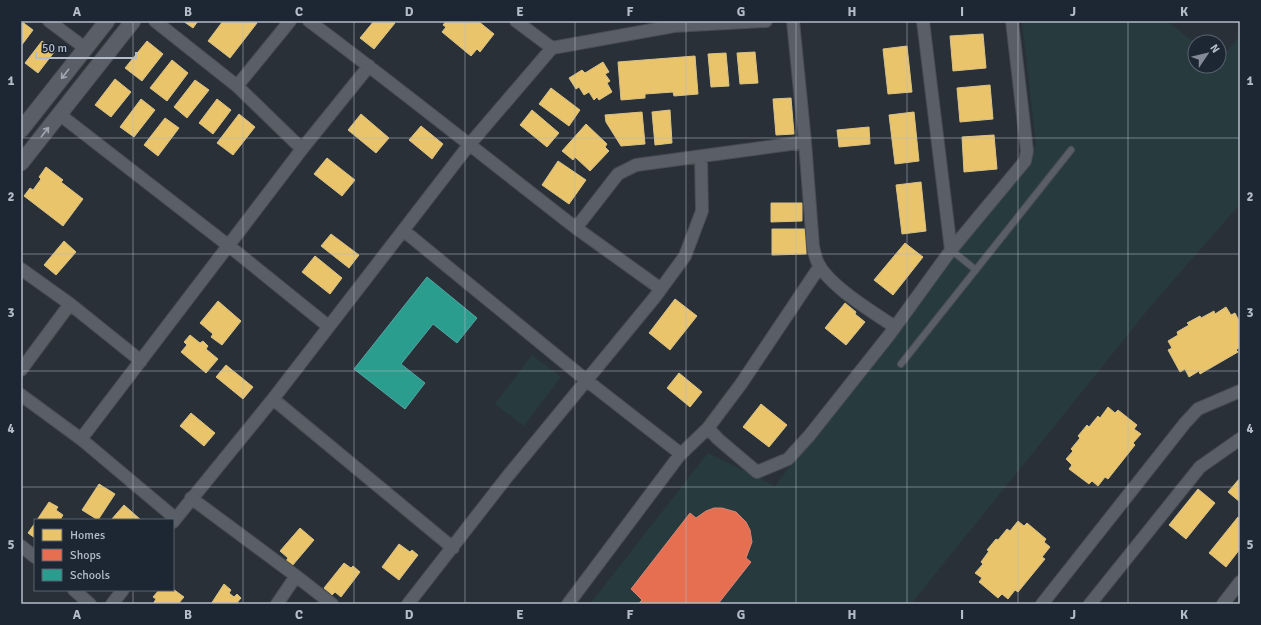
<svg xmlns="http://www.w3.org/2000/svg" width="1261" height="625" font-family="Signika,sans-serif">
	<rect width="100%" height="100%" fill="#2a3038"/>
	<path fill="#273a3e" d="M1022,21H1167L1195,43V66H1219V61L1240,35V204L1151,306L911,604H590L708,453L775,486L1036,144Z
		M532,355L561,377L524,426L495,404Z"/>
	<path fill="#e9c46a" stroke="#d9c286" d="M21,21L33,30L21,46Z
		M183,21H198L193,28Z
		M223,21H254L257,23L230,58L208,41Z
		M374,21H392L395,23L374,49L360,38Z
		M446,21H478L494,34L480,52L477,49L471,56L442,32L446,27L443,25Z
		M983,34L986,68L953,71L950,36Z
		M42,41L55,51L38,73L25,63Z
		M147,41L163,54L142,81L125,68Z
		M907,46L912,92L888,94L883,49Z
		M755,52L758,83L740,84L737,53Z
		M726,53L729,86L711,87L708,54Z
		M695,56L698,94L674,96L673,92L645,94V98L621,100L618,62Z
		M172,60L188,73L167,101L150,88Z
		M603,62L609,72L605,74L610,81L607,83L612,92L599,100L597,97L594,100L589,92L584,95L579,87L576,89L569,78L582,70L585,73Z
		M115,79L131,92L111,117L95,105Z
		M195,80L209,90L187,118L174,107Z
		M990,85L993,119L960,122L957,88Z
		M551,88L580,110L569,126L539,104Z
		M791,98L794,134L776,135L773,99Z
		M141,99L155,110L134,137L120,127Z
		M217,99L231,110L213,134L199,123Z
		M532,110L559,133L547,147L520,125Z
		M670,110L672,143L655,145L652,112Z
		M642,112L645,144L621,146L606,122L605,115Z
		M914,112L919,161L895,164L889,115Z
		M239,114L255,127L233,155L217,143Z
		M361,114L389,138L376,153L348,130Z
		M165,118L179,128L158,156L144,145Z
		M586,124L607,144L605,147L609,151L590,171L575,157L573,160L562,151Z
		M421,126L443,144L432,159L409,140Z
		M869,127L870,144L839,147L837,130Z
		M994,135L997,169L964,172L962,137Z
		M327,158L355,180L342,196L314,174Z
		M558,161L586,180L569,204L542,185Z
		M46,167L63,180L61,182L83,199L63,226L24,196L30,188L33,190L41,179L39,177Z
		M921,182L926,231L902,234L896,185Z
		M771,203H802V221L771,222Z
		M772,229H806V254L772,255Z
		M331,234L359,255L349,268L321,246Z
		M64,241L76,252L56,275L44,265Z
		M905,243L923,257L893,295L874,280Z
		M315,256L342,278L330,294L302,272Z
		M675,299L697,316L670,350L649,333Z
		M218,301L241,321L222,345L211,337L213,334L200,323Z
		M845,303L856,312L855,314L865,322L846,345L825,328Z
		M1226,307L1231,315L1235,313L1240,323V347L1236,350L1238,352L1200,374L1199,371L1189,377L1185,369L1180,372L1168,350L1172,348L1168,341L1178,335L1177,332L1189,325L1187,323L1200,316L1201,318L1214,311L1215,314Z
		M190,335L200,343L203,341L208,346L206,349L218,359L206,373L181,352L187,345L184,342Z
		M226,365L253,387L243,399L216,377Z
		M679,373L702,392L690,407L667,388Z
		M761,404L787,425L769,447L743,427Z
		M1108,407L1115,413L1118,410L1137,425L1134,429L1141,434L1133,443L1135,445L1108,479L1105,477L1098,486L1092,481L1089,484L1069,469L1072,465L1066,459L1073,451L1071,449L1080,438L1078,436L1087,425L1089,427L1098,416L1100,418Z
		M191,413L215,433L204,446L180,426Z
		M1240,478V502L1228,492Z
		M99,484L115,494L98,520L82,510Z
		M1198,489L1215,503L1186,539L1169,525Z
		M49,502L58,507L56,510L63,515L60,520H37Z
		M124,505L141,520H111Z
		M1238,517L1240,519V549L1226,567L1209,553Z
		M1018,521L1024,526L1027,523L1046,539L1044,542L1050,547L1042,557L1045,559L1018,592L1015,590L1008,599L1002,594L998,598L979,582L982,578L975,573L983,564L981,562L989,551L987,550L996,539L998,540L1007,529L1010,531Z
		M35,523V538L28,533Z
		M300,528L314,540L292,566L286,561L288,558L280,551Z
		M399,544L410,552L412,550L418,555L399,580L382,567Z
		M344,563L351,568L353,566L360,572L341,597L335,592L332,595L324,588Z
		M224,584L231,590L229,593L234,597L237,594L241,598L236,604H211Z
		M173,589L184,597L178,604H153L156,599L153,597L159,590H173Z"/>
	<path fill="#e76f51" stroke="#d88675" d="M714,508H722L736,512L746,522L750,530L752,542L746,558L751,562L718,604H638L642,600L631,589L690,513L696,518L706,511Z"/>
	<path fill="#2a9d8f" stroke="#53a6a0" d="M427,277L477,318L457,343L433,324L401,364L425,383L405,409L354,369Z"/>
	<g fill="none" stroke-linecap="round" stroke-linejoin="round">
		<g stroke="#484c53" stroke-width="8">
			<path id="service" d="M951,250L976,270
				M901,364L1071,150"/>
		</g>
		<g stroke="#484c53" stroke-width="14">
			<path id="minor" d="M49,21L85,48
				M155,21L237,86L302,149
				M309,21C399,88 487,159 576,228L618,174L636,165L805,142
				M516,21L552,48L674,26L766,21
				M793,21L805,142L813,246C814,251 815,256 817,261C827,285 873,312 895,327
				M237,86L290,21
				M59,114L229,246L328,326
				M576,228L661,289
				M404,231L586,380L681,454L708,428
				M951,250L1025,161L1027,151L1012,21
				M820,266L741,384L708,428L718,439L757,472L788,459L809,436L890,334L951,250L923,21
				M21,269L70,304L141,361
				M21,370L70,304
				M21,395L81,439
				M273,399L453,548
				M191,498L296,576L332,604
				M175,518L81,439L302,149L369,66
				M173,522L273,399L469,145L552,48
				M21,546L35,557
				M74,590L90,604
				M112,604L123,590
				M277,604L296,576
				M408,604L507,477L655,297L685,256L702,211L701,157
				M568,604L682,452
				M1042,604L1185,423L1198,409L1240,391
				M1090,604L1200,467L1240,439
				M1223,604L1240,582"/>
		</g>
		<g stroke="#484c53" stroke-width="17">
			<path id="tertiary" d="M21,130L107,21
				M21,163L133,21"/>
		</g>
		<use href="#service" stroke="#5a5e66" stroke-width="6"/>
		<use href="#minor" stroke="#5a5e66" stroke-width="12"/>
		<use href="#tertiary" stroke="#5a5e66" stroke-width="15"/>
	</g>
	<defs><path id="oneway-shaft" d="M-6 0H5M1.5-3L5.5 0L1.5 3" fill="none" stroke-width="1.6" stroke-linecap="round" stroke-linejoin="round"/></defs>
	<g stroke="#a2a9b5">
		<use href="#oneway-shaft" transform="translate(65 74) rotate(128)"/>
		<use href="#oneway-shaft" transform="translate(45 132) rotate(-52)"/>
	</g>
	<path fill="none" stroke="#b4bcc9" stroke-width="1" stroke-opacity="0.55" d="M133,21V520M243,21V604M354,21V604M465,21V604M575,21V604M686,21V604M796,21V604M907,21V604M1018,21V604M1128,21V604M21,138H1240M21,254H1240M21,371H1240M21,487H1240M133,590V604"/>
	<rect width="1261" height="625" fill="none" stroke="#1d2633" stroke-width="44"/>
	<rect x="34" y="519" width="140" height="72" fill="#1d2633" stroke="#59626f"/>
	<rect x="42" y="529" width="20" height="12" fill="#e9c46a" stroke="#59626f"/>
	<text x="70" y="539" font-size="12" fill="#b4bcc9">Homes</text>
	<rect x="42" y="549" width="20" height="12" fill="#e76f51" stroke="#59626f"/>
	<text x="70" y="559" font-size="12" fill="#b4bcc9">Shops</text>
	<rect x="42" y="569" width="20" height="12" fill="#2a9d8f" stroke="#59626f"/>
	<text x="70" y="579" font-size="12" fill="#b4bcc9">Schools</text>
	<g transform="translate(1207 54) rotate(55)"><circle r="19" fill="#1d2633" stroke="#59626f"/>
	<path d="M0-3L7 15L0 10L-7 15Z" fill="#848b96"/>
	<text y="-6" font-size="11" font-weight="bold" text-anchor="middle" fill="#b4bcc9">N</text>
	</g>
	<path d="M36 52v6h100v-6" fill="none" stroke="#b4bcc9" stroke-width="2"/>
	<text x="42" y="52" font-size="12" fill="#b4bcc9" stroke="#1d2633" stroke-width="3" paint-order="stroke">50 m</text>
	<rect x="22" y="22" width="1217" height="581" fill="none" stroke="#b4bcc9" stroke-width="1.5"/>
	<g font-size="13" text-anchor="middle" font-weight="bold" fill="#b4bcc9">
		<text x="77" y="16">A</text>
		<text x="188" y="16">B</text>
		<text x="299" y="16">C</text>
		<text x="409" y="16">D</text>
		<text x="520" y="16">E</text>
		<text x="630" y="16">F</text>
		<text x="741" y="16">G</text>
		<text x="852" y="16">H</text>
		<text x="962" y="16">I</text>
		<text x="1073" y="16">J</text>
		<text x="1184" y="16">K</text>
		<text x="11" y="85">1</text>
		<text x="1250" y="85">1</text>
		<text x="11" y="201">2</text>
		<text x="1250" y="201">2</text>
		<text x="11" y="317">3</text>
		<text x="1250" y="317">3</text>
		<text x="11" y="433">4</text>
		<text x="1250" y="433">4</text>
		<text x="11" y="549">5</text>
		<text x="1250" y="549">5</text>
		<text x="77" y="619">A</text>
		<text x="188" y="619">B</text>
		<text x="299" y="619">C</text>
		<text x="409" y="619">D</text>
		<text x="520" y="619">E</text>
		<text x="630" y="619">F</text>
		<text x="741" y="619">G</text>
		<text x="852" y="619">H</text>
		<text x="962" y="619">I</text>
		<text x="1073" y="619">J</text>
		<text x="1184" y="619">K</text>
	</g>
</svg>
